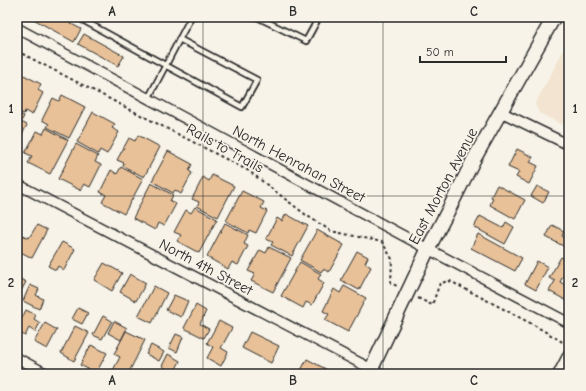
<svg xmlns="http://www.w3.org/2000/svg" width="586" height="391" font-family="'Comic Neue',sans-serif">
	<rect width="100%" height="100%" fill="#f7f3e8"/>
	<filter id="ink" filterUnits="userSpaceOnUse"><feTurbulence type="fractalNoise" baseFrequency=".025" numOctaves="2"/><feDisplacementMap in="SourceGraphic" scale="8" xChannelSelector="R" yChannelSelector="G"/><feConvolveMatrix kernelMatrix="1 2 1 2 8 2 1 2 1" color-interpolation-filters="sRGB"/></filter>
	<g filter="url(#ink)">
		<path fill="#f2e4d0" d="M569,40V128L539,113L535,104Z"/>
		<path fill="#e8c198" stroke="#2b2b2b" d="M30,17H58L81,29L74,42Z
			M84,34L124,56L118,66L78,44Z
			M18,72L41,84L38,90L43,93L32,115L25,111L24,114L17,111Z
			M62,95L85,107L69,138L47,127L49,124L42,120L53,98L59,101Z
			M93,112L115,124L112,128L119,132L107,154L100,150L98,154L77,142Z
			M17,113L24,116L21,122L27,125L17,144Z
			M46,128L68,140L50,174L28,163L32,156L25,153L37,131L43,134Z
			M138,135L160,147L144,177L123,166L124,163L117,160L129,138L135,141Z
			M76,144L98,156L95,162L101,165L90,187L84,184L80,190L58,179Z
			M517,149L533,157L530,162L538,166L529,184L516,177L519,172L508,167Z
			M168,151L192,164L189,171L192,173L181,194L175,190L173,193L152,181Z
			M121,167L143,179L124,214L102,202L106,195L100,192L111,170L117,174Z
			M212,175L234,186L218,217L197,206L199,202L192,199L203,177L209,181Z
			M151,183L173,195L170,201L176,204L164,226L158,223L155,230L133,218Z
			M497,185L525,200L515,219L490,205L493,198L491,197Z
			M537,186L549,192L543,203L531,196Z
			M242,191L264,202L261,208L267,211L256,233L249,230L248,233L226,221Z
			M195,207L217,219L199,253L177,241L181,235L174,232L186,210L191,213Z
			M286,214L308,226L292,256L271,245L273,242L266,239L277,218L282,221Z
			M480,216L503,228L506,222L514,227L505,244L474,227Z
			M225,223L248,235L244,244L248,246L238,265L232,262L228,269L207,257Z
			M37,225L47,230L32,258L17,250V245L22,235L29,238Z
			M552,225L564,231L562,236L569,240V249L546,237Z
			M317,230L344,245L329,272L323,269L321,272L300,260Z
			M478,234L522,258L515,271L471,248Z
			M62,242L75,249L64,270L58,266L56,270L48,266Z
			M269,247L291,258L273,292L251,281L255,274L248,271L260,250L266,253Z
			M357,251L368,257L365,263L371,267L359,290L341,280Z
			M561,257L569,261V279L563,276L560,282L569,287V302L549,291L555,281L549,278Z
			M537,261L548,267L536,290L525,284Z
			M300,262L321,274L318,279L324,283L312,305L306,302L303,308L281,296Z
			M104,263L122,273L112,291L94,280Z
			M130,274L146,283L136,301L120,292Z
			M17,277L26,282L21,291L17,289Z
			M30,285L39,289L36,295L43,299L39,309L23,301Z
			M154,286L167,293L152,323L138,316Z
			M344,286L366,298L348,332L325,320L329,314L323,311L334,289L340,293Z
			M174,295L188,301L181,317L166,310Z
			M196,305L206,311L200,324L209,329L204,338L184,328Z
			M78,308L88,313L82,324L72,319Z
			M26,310L36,315L34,319L40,323L35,332L29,328L25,336L17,331V328Z
			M103,316L112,321L102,339L93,335Z
			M114,321L127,328L121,340L108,333Z
			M219,321L232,328L221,348L228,352L221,366L207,358L213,347L207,343Z
			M45,323L57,330L47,349L34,342Z
			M75,326L89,333L74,361L61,353Z
			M126,331L145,340L128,374H111L120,357L114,354Z
			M250,332L279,346L271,363L242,348Z
			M176,334L183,337L177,352L169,348Z
			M91,345L107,353L96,373L80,365Z
			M151,345L164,352L159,361L146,354Z
			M168,354L180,361L174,373L162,366Z
			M307,359L335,374H299Z"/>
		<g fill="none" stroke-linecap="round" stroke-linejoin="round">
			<g stroke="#2b2b2b" stroke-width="8">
				<path id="service" d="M77,17L242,107L257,80L179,39
					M257,17L306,41L319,17
					M148,99L191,17"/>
			</g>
			<g stroke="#2b2b2b" stroke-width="12">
				<path id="minor" d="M17,28L428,249L569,323
					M501,112L569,145
					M17,184L381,374
					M17,358L47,374
					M558,374L569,353"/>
			</g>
			<g stroke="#2b2b2b" stroke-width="16">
				<path id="secondary" d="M369,374L428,249L450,207L474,159L554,17"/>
			</g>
			<path stroke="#2b2b2b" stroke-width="2" stroke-dasharray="3 3" stroke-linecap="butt" d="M17,51L249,171L306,215L331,231L382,242L392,259L391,283L397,286
				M418,298L432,305L440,283L450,281L534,325L566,344"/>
			<use href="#service" stroke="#f7f3e8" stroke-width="4.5"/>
			<use href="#minor" stroke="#f7f3e8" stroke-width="9"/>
			<use href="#secondary" stroke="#f7f3e8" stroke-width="13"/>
		</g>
	</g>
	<path fill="none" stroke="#2b2b2b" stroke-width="1" stroke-opacity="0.55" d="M203,17V374M383,17V374M17,196H569"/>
	<g text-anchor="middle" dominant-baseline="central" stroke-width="3.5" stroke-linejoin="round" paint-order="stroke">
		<g font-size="15" fill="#2b2b2b" stroke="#f7f3e8">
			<text transform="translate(225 148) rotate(29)">Rails to Trails</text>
			<text transform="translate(299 164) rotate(28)">North Henrahan Street</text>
			<text transform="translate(443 186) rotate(-62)">East Morton Avenue</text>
			<text transform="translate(206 267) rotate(28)">North 4th Street</text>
		</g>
	</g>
	<rect width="586" height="391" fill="none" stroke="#f7f3e8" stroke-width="44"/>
	<path d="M420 56v6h86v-6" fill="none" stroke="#2b2b2b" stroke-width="2"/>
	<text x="426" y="56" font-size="12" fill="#2b2b2b" stroke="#f7f3e8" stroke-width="3" paint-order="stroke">50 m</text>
	<rect x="22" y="22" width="542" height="347" fill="none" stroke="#2b2b2b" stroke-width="1.5"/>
	<g font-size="13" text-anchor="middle" font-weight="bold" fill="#2b2b2b">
		<text x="112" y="16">A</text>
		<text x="293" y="16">B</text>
		<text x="474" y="16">C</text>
		<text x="11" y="113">1</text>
		<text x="575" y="113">1</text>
		<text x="11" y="287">2</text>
		<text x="575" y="287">2</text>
		<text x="112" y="385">A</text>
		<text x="293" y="385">B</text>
		<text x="474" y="385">C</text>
	</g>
</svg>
